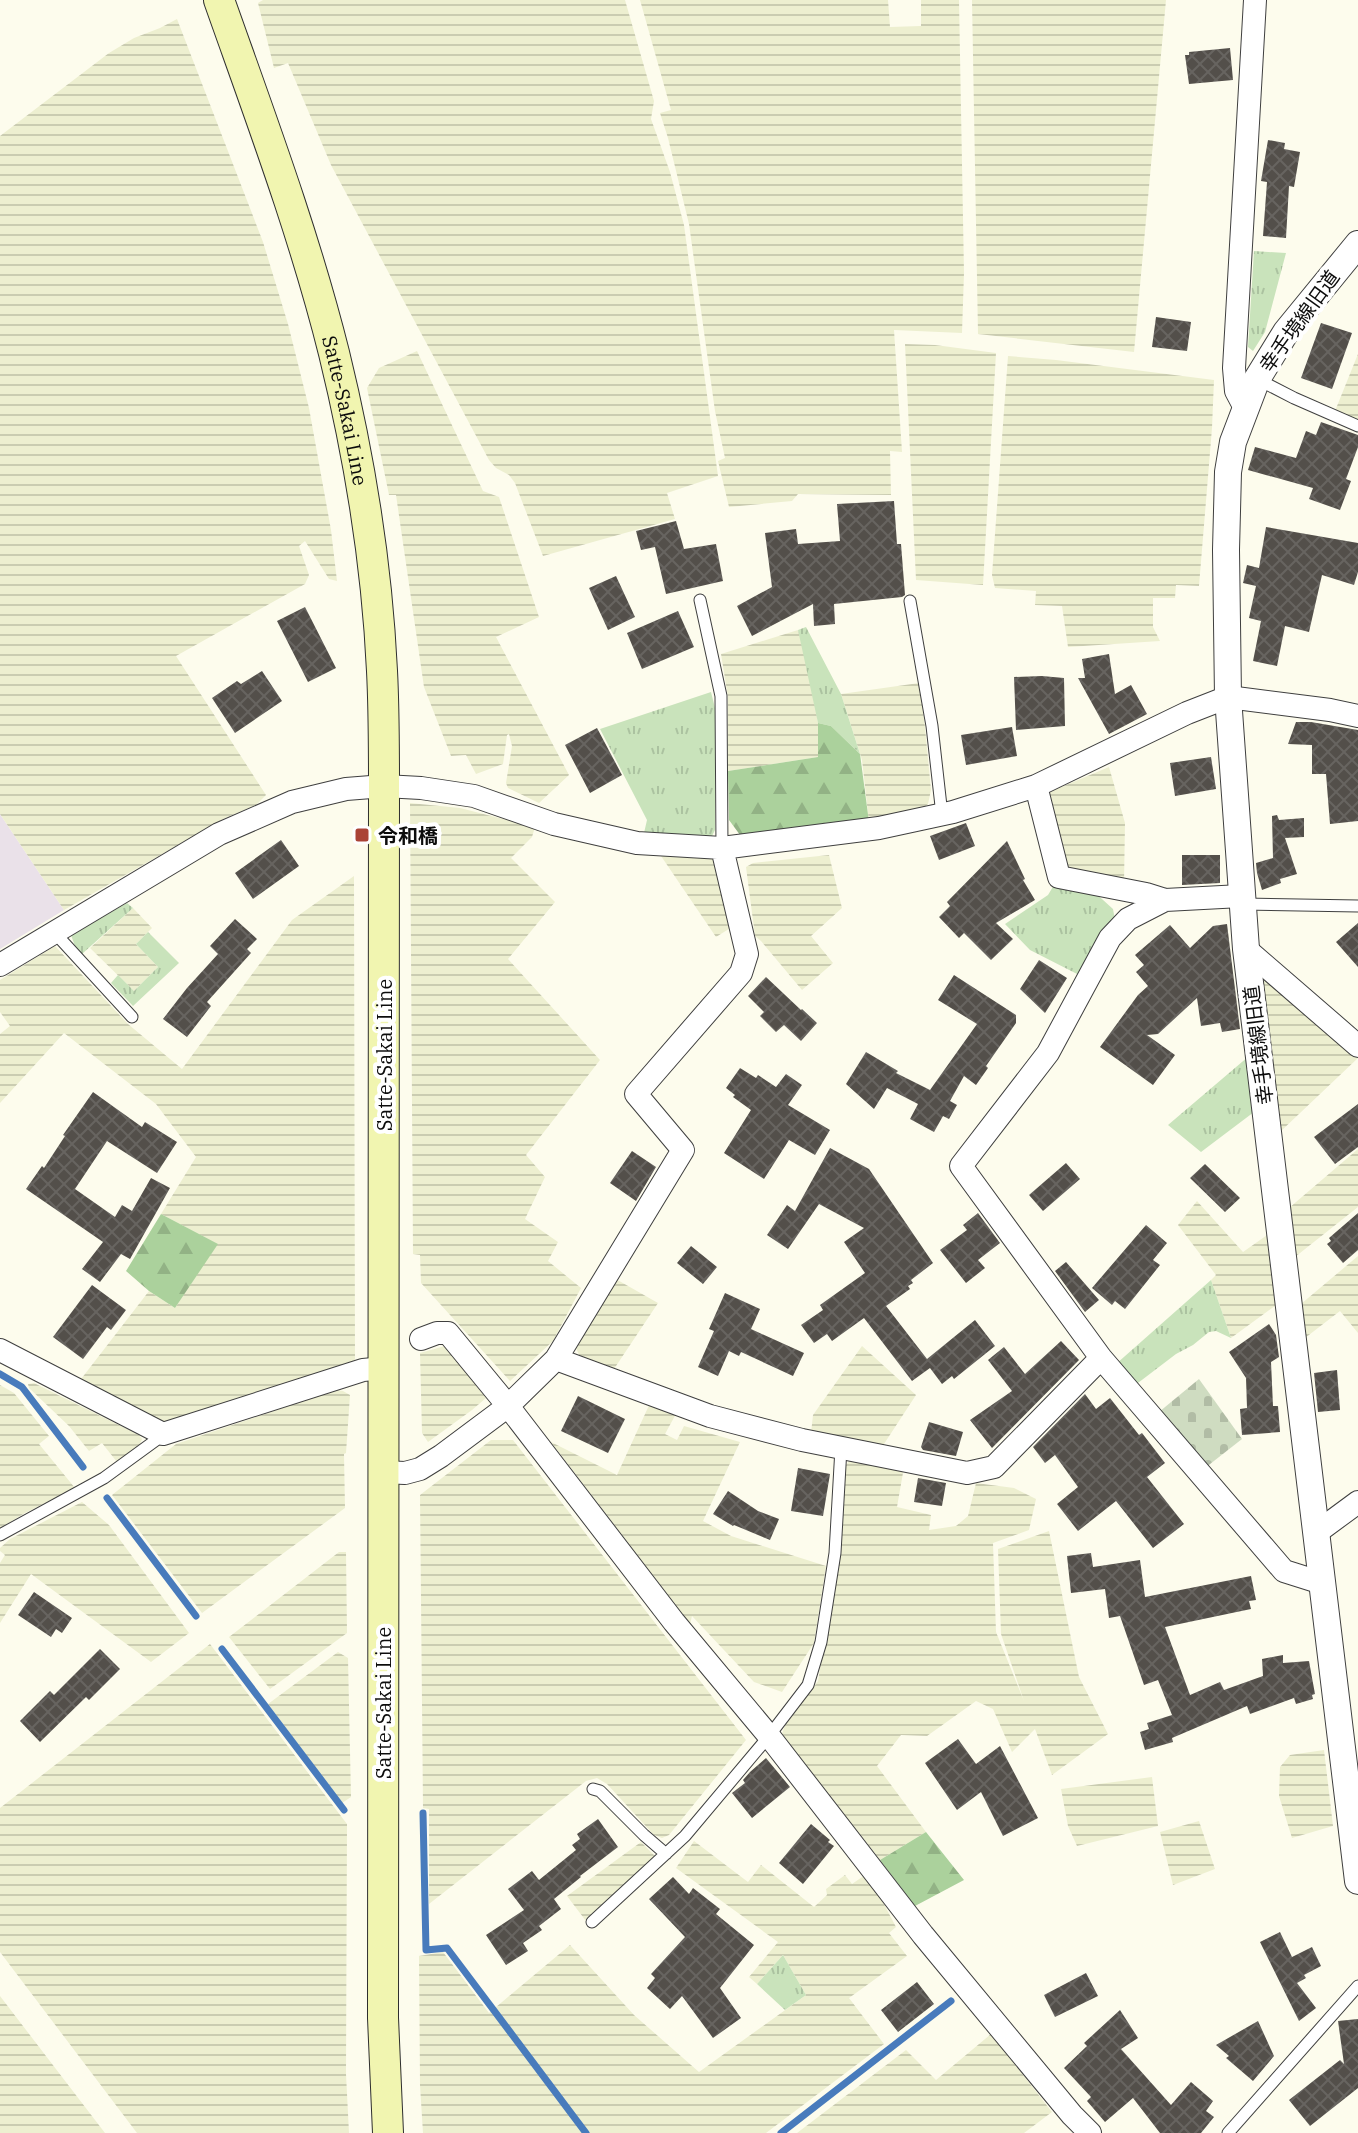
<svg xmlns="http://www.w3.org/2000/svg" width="1358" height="2133" font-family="'IBM Plex Serif','Noto Sans JP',serif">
	<defs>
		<pattern id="farmland-rules" width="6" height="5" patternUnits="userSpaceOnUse" patternTransform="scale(2)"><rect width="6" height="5" fill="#edefd0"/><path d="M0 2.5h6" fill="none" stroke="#caccb1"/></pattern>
		<pattern id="grass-tufts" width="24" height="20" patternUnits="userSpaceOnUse" patternTransform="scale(2)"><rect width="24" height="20" fill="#c9e3bb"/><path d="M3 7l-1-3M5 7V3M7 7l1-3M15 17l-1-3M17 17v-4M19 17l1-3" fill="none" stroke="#abc2a0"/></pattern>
		<pattern id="forest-firs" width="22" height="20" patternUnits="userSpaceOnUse" patternTransform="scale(2)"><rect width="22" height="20" fill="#abd19c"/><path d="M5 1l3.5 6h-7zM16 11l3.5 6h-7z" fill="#92b285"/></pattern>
		<pattern id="cemetery-stones" width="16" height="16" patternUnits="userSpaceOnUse" patternTransform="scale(2)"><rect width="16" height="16" fill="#cfdcc1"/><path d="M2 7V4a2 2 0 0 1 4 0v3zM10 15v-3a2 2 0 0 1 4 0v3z" fill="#b1bca5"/></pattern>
		<pattern id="building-cross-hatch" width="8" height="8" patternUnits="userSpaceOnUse" patternTransform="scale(2)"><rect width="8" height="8" fill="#534f4a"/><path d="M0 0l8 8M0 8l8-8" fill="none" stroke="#676460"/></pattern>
	</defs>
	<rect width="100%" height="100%" fill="#fdfced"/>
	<path fill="#eae1e9" d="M0,814L64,910L0,949Z"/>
	<path fill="url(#farmland-rules)" d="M263,0H625L654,101L651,119L670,172L684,225L718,476L667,493L675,519L543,556L515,483L509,475L496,468L489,460L331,165L288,63L274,68L258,3Z
		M640,0H888L890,27L921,26V0H959L964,273L962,333L894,330L902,452L890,451L891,495L798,494L792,501L729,507L718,461L725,458L715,411L689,224L668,138L660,113L671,110Z
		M972,0H1166L1134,352L978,334Z
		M177,19L263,242L288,324L309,408L331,530L337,581L329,579L305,541L299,546L309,575L305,584L176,656L266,795L256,805L225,818L64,910L0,814V136L109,53L134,38L160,28Z
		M905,344L935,345L996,353L983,585L916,580Z
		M417,351L483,491L499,497L539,617L496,637L569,775L539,803L508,788L506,783L512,746L509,734L507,735L503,764L476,774L466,755L451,756L424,687L396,495H389L367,388L379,368Z
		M1358,354V421L1335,411Z
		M1008,356L1056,360L1214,380L1212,428L1199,586L1176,585L1175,598H1153V627L1160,641L1068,647L1062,606L1035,605L1036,591L995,588L992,575Z
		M798,630L808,664L813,691L818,723V757L728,771V697L721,654Z
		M919,683L925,727L931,790L928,804L922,809L869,822L862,760L841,694Z
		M1109,767L1125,823L1124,884L1068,870L1047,793Z
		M410,803L460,808L535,827L532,837L511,858L555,902L508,959L600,1060L526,1155L545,1177L525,1219L558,1242L548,1261L581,1288L553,1341L510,1381L421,1283L420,1255L413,1254Z
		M829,855L842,908L811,936L833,963L802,990L761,941L755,936L746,867L753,863Z
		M661,856H711L720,867L732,927L716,937Z
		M354,876L355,1363L165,1424L78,1383L149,1291L175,1308L217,1244L161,1214L196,1157L156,1104L64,1033L0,1103V1034L10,1026L0,1012V980L55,946L128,1024L182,1069L292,920Z
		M133,908L152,928L136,944L158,967L134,991L90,948Z
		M1270,976L1358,1053V1058L1280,1132L1263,981Z
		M1358,1149V1207L1295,1257L1289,1208Z
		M1197,1201L1243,1252L1270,1233L1279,1303L1231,1338L1211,1280L1216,1275L1178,1225Z
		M1358,1256V1333L1340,1311L1305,1338L1301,1304Z
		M614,1278L658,1303L614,1369L579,1355L574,1343Z
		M445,1346L486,1398L472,1410L428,1442L422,1433L420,1353Z
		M862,1346L916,1395L882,1447L811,1433L813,1415Z
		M34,1383L139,1435L142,1439L140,1444L117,1462L102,1443L89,1451L69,1426L29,1388L28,1384Z
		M0,1385L14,1393L49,1436L39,1444L75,1488L25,1513L0,1528Z
		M336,1390L343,1391L350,1395L346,1453L344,1454L345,1508L202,1613L112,1495L176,1444Z
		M651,1401L677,1412L665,1434L677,1440L684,1426L740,1442L703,1521L731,1536L826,1566L814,1643L782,1692L754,1682L692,1616L690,1624L551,1442L617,1475Z
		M491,1440H513L746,1740L669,1835L662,1838L654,1835L607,1784L597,1778L586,1781L429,1904V1809L423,1808L420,1495Z
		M851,1459L904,1467L897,1507L931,1515L929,1530L956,1526L968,1516L976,1483L1014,1488L1036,1499L1029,1530L993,1543L996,1632L1024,1701L1001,1634L998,1549L1049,1531L1079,1677L1108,1734L1052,1775L1035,1729L1012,1752L993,1709L976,1701L927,1736L901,1735L877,1766L926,1832L880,1860L782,1734L785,1725L818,1681L839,1551L846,1465Z
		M82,1502L109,1525L189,1633L151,1662L31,1574L0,1623V1563L5,1555L0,1551V1548L10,1539Z
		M339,1552H346L347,1633L270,1689L229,1637Z
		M210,1644L347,1824L346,2074L349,2133H137L0,1952V1808Z
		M338,1652L348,1658L351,1797L342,1803L268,1704Z
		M1324,1750L1333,1826L1292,1838L1279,1796L1280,1767L1290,1755Z
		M1152,1777L1158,1826L1077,1846L1068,1826L1061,1789Z
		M1199,1821L1215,1869L1173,1885L1160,1832Z
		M694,1841L748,1882L761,1865L814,1907L827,1895L826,1889L845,1875L852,1884L865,1875L875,1887L896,1927L889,1933L907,1956L849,1998L884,2044L766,2133H423L420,2085L419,1956L443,1952L489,2013L570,1945L634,2015L699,2072L806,1995L783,1955L757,1984L749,1977L778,1942L676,1868Z
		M641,1842L655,1856V1859L586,1921L567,1896Z
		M0,1996L105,2133H0Z
		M991,2034L1052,2112L1024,2133H797L906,2050L936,2080Z"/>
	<path fill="url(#grass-tufts)" d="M1254,251L1286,253L1265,332L1253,351L1248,347Z
		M806,627L841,694L860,754L831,726L818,723L798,630Z
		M711,692L715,708V830L711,838L644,833L647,820L600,729Z
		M1054,885L1092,890L1113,909L1115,920L1081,976L1030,950L1005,924L1048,895Z
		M127,903L133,908L82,954L76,949L71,935Z
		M148,932L179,963L133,1006L111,983L118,975L134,991L158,967L136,944Z
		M1249,1056L1254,1112L1201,1152L1168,1125Z
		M1211,1280L1231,1338L1216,1331L1209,1332L1193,1345L1176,1354L1134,1386L1116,1364Z
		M783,1955L806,1995L785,2010L757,1984Z"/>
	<path fill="url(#forest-firs)" d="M818,723L831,726L860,754L869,822L743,839L729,820L728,771L818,757Z
		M161,1214L218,1244L175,1308L149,1291L126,1271Z
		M926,1832L964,1880L915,1906L880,1860Z"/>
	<path fill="url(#cemetery-stones)" d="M1199,1379L1242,1439L1205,1468L1159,1412Z"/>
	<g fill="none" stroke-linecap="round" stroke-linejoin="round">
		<path stroke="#487bbc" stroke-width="7" d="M0,1374L22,1387L83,1467
			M107,1498L196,1616
			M222,1649L344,1810
			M423,1813L426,1950L447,1948L586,2133
			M781,2133L951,2001"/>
	</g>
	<path fill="url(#building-cross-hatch)" d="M1230,48L1233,80L1189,84L1185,55H1189V52Z
		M1268,140L1285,143L1284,149L1300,152L1294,187L1289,186L1286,238L1263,236L1267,182L1261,181Z
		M1156,317L1191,322L1187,351L1152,347Z
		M1321,323L1352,333L1332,389L1301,378Z
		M1321,422L1358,435V447L1346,479L1351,481L1340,510L1309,499L1313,488L1248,470L1255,447L1296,458L1306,431L1316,435Z
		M894,501L897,544H901L905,595L902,597L834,604L835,624L814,626L813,604L752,636L737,606L772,587L765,533L796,529L798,544L840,541L837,504Z
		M676,521L684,549L716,544L723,581L666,594L655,547L641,550L636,531Z
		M1266,527L1358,543V572L1354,585L1322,575L1309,632L1285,626L1277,666L1253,661L1261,621L1249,618L1256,586L1243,583L1247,565L1259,568Z
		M616,576L635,617L608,630L589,588Z
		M305,607L336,668L308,682L277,621Z
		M678,611L694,647L642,669L627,633Z
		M1109,654L1115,694L1131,685L1147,714L1109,734L1078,678H1085L1082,659Z
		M262,671L282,701L235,733L212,698L237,681L241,684Z
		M1042,676L1064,678L1065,726L1016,730L1014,677Z
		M1296,722H1311L1358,730V821L1330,824L1326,774H1312V745L1288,744Z
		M1012,727L1017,756L966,765L961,735Z
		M597,728L622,775L590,793L565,745Z
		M1211,757L1216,789L1175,796L1170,763Z
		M1277,815L1279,820L1304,818V837L1285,838L1297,874L1280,879L1281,883L1262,890L1257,873L1256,863L1273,858L1272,816Z
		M966,823L975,846L939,860L930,836Z
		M281,840L299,866L253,899L235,873Z
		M1007,841L1025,879L1023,880L1035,900L996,923L1013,939L991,960L964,933L959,938L939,917L950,906L947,902Z
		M1182,855H1220V883L1182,885Z
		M235,919L257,939L247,949L251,953L207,1002L211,1006L187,1037L163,1019L187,988L218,954L210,946Z
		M1358,923V967L1336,942Z
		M1227,924L1240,1029L1222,1032L1220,1023L1201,1026L1197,998L1158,1034L1147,1035L1175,1055L1153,1085L1100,1047L1138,995L1148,986L1136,972L1144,965L1135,955L1170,925L1190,948L1213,926Z
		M1039,960L1067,978L1045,1013L1020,989Z
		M954,975L1016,1015V1023L986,1066L988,1068L976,1085L964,1076L950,1101L957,1105L949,1119L943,1116L934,1132L910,1119L918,1104L887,1088L874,1109L846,1084L866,1052L898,1071L896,1073L930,1090L977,1024L938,1000Z
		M766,977L801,1010L802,1009L817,1023L801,1041L784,1025L776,1032L760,1016L764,1012L748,996Z
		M740,1068L756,1078L758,1075L776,1087L786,1074L802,1085L788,1105L830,1130L815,1155L789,1140L764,1179L724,1153L751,1110L733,1097L735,1095L726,1088Z
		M93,1092L142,1127L145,1122L177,1142L157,1173L107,1141L75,1189L115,1217L122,1205L132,1211L151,1178L170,1188L130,1259L121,1254L100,1282L82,1269L103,1242L26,1189L42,1166L44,1168L65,1136L63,1135Z
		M1358,1104V1147L1335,1164L1314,1137Z
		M830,1148L869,1169L933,1263L911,1280L913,1283L908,1286L910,1289L886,1306L927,1359L975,1320L995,1346L954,1379L952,1376L942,1384L930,1368L912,1381L864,1318L832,1341L827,1334L814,1343L801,1325L823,1310L820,1305L865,1273L844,1242L864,1228L819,1204L788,1249L767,1235L787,1205L795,1211Z
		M632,1151L656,1167L636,1201L610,1183Z
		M1066,1163L1080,1179L1043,1211L1029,1195Z
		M1205,1164L1240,1198L1225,1212L1190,1178Z
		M978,1213L1000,1243L978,1260L985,1268L966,1283L940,1250L967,1230L963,1225Z
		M1358,1213V1250L1343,1263L1327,1244L1331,1241L1329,1238Z
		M1146,1225L1167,1243L1153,1260L1160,1265L1125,1309L1115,1301L1112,1305L1092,1288Z
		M691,1246L717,1267L703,1284L677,1263Z
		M1066,1262L1099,1300L1085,1312L1055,1271Z
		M92,1285L126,1310L111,1330L107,1327L83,1359L53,1337Z
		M725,1293L760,1309L751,1329L804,1353L793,1376L741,1352L739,1356L729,1351L718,1376L698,1367L714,1331L709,1329Z
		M1269,1324L1276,1335L1279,1357L1271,1362L1273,1406H1278L1280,1432L1242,1435L1240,1409L1247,1408L1246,1378L1229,1352Z
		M1061,1341L1079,1360L992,1448L970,1420L1012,1391L988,1360L1004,1347L1025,1374Z
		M1337,1370L1340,1410L1318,1412L1314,1373Z
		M1085,1394L1096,1409L1110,1398L1139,1435L1142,1433L1165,1463L1147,1477L1184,1524L1153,1548L1116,1501L1078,1531L1057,1504L1078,1487L1055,1455L1045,1463L1033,1447Z
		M578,1396L625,1419L608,1453L561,1431Z
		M929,1422L963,1432L956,1456L923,1450L921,1447Z
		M798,1468L830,1474L823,1516L791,1511Z
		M918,1478L946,1483L942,1506L914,1502Z
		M728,1491L758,1511L779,1519L770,1540L734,1525L733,1526L713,1514Z
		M1091,1553L1093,1567L1140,1560L1145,1597L1251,1576L1256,1600L1249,1601L1251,1609L1165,1627L1190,1695L1220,1682L1224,1690L1263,1676L1262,1659L1283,1655V1663L1309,1661L1315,1694L1312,1695L1313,1699L1296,1704L1294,1698L1250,1714L1247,1706L1172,1738L1173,1742L1145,1750L1140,1732L1149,1729L1147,1723L1172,1715L1158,1680L1144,1685L1120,1616L1109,1618L1105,1589L1071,1593L1067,1556Z
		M34,1592L72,1618L62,1633L56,1629L51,1637L18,1615Z
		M100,1649L120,1669L89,1700L86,1697L40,1742L20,1721L50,1691L54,1695Z
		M958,1739L976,1764L1000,1746L1038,1818L1003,1836L981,1792L957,1810L925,1763Z
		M766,1758L790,1787L752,1818L732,1793L745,1783L743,1780L750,1772Z
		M598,1819L618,1847L580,1876L581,1877L554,1899L561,1909L539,1926L542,1930L523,1943L528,1951L506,1965L486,1935L524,1910L508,1889L532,1871L539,1880L576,1850L572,1845L580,1839L577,1834Z
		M811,1824L830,1840L828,1842L834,1846L803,1884L779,1863Z
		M673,1877L689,1894L693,1888L720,1909L716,1914L754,1945L720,1988L741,2018L713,2038L682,1996L670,2009L647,1988L655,1978L651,1974L685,1937L649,1899Z
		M1280,1932L1292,1957L1312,1947L1321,1966L1304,1975L1306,1978L1297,1983L1316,2008L1299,2021L1260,1942Z
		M1086,1973L1098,1996L1055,2017L1044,1995Z
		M917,1982L934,2004L898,2032L881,2010Z
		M1120,2010L1138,2038L1121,2049L1171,2105L1191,2082L1213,2101L1206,2111L1214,2117L1201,2133H1160L1133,2098L1105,2122L1087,2101L1091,2097L1064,2068L1087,2046L1084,2043Z
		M1358,2019V2088L1310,2126L1289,2100L1340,2060L1344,2064L1338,2021Z
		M1258,2021L1274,2056L1253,2081L1226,2058L1229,2056L1216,2045Z"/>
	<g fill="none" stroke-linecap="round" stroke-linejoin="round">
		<g stroke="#3f3f3f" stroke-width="13">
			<path id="service" d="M1257,379L1294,398L1358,426
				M700,600L721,696L722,848
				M910,601L932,726L942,815
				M1243,904L1358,906
				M54,932L132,1017
				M0,1535L104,1478L163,1435
				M593,1789L600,1791L644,1835L666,1854
				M592,1922L685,1836L769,1736L808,1685L821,1642L835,1553L841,1448
				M1228,2133L1358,1986"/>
		</g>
		<g stroke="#3f3f3f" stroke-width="24">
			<path id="minor" d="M1245,408L1236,391L1234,368L1255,0
				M1036,786L1059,877L1146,894L1165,900L1241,896
				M1165,900L1128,919L1110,938L1048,1053L961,1166L1101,1358L1284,1571L1322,1583
				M1246,949L1358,1046
				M0,965L219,834L292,802L346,789L384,786L421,788L474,796L554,824L637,843L722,848L879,828L953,812L1036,786L1187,713L1228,697L1330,710L1358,716
				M421,1339L437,1333H448L508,1406L674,1622L769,1736L923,1935L1072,2115L1090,2133
				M0,1350L163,1434L363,1370L384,1368
				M556,1359L683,1150L636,1094L741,973L747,954L722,848
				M383,1472L405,1473L420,1469L441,1456L508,1406L556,1359L710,1416L802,1440L967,1473L994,1467L1101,1358
				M1316,1533L1358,1502"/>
		</g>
		<g stroke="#3f3f3f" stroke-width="28">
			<path id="tertiary" d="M1358,244L1286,332L1257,379L1233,442L1228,472L1226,550L1228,697L1246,949L1358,1881"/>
		</g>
		<g stroke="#2e2e2e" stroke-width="32">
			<g id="secondary">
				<path id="s1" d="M219,0C260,116 304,233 334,353C359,455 377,565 382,671C384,709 384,748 384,786L383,2018L388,2133"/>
			</g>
		</g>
		<use href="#service" stroke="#fff" stroke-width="11"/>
		<use href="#minor" stroke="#fff" stroke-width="22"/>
		<use href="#tertiary" stroke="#fff" stroke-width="26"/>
		<use href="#secondary" stroke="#f1f5b0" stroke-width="30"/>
	</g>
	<rect fill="#aa4336" stroke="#fff" stroke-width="3" x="354" y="827" width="16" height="16" rx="4"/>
	<g text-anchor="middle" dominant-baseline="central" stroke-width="8" stroke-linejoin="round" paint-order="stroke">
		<g font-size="20" fill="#0c0c0c" stroke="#fff">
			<text transform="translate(1299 321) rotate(-54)">幸手境線旧道</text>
			<text stroke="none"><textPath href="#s1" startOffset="430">Satte-Sakai Line</textPath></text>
			<text transform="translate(1258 1045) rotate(-97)">幸手境線旧道</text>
			<text transform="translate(384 1055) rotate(-90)">Satte-Sakai Line</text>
			<text transform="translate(383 1703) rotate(-90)">Satte-Sakai Line</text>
		</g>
		<g font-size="20" font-weight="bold" fill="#0c0c0c" stroke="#fff" text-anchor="start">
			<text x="378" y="835">令和橋</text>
		</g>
	</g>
</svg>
